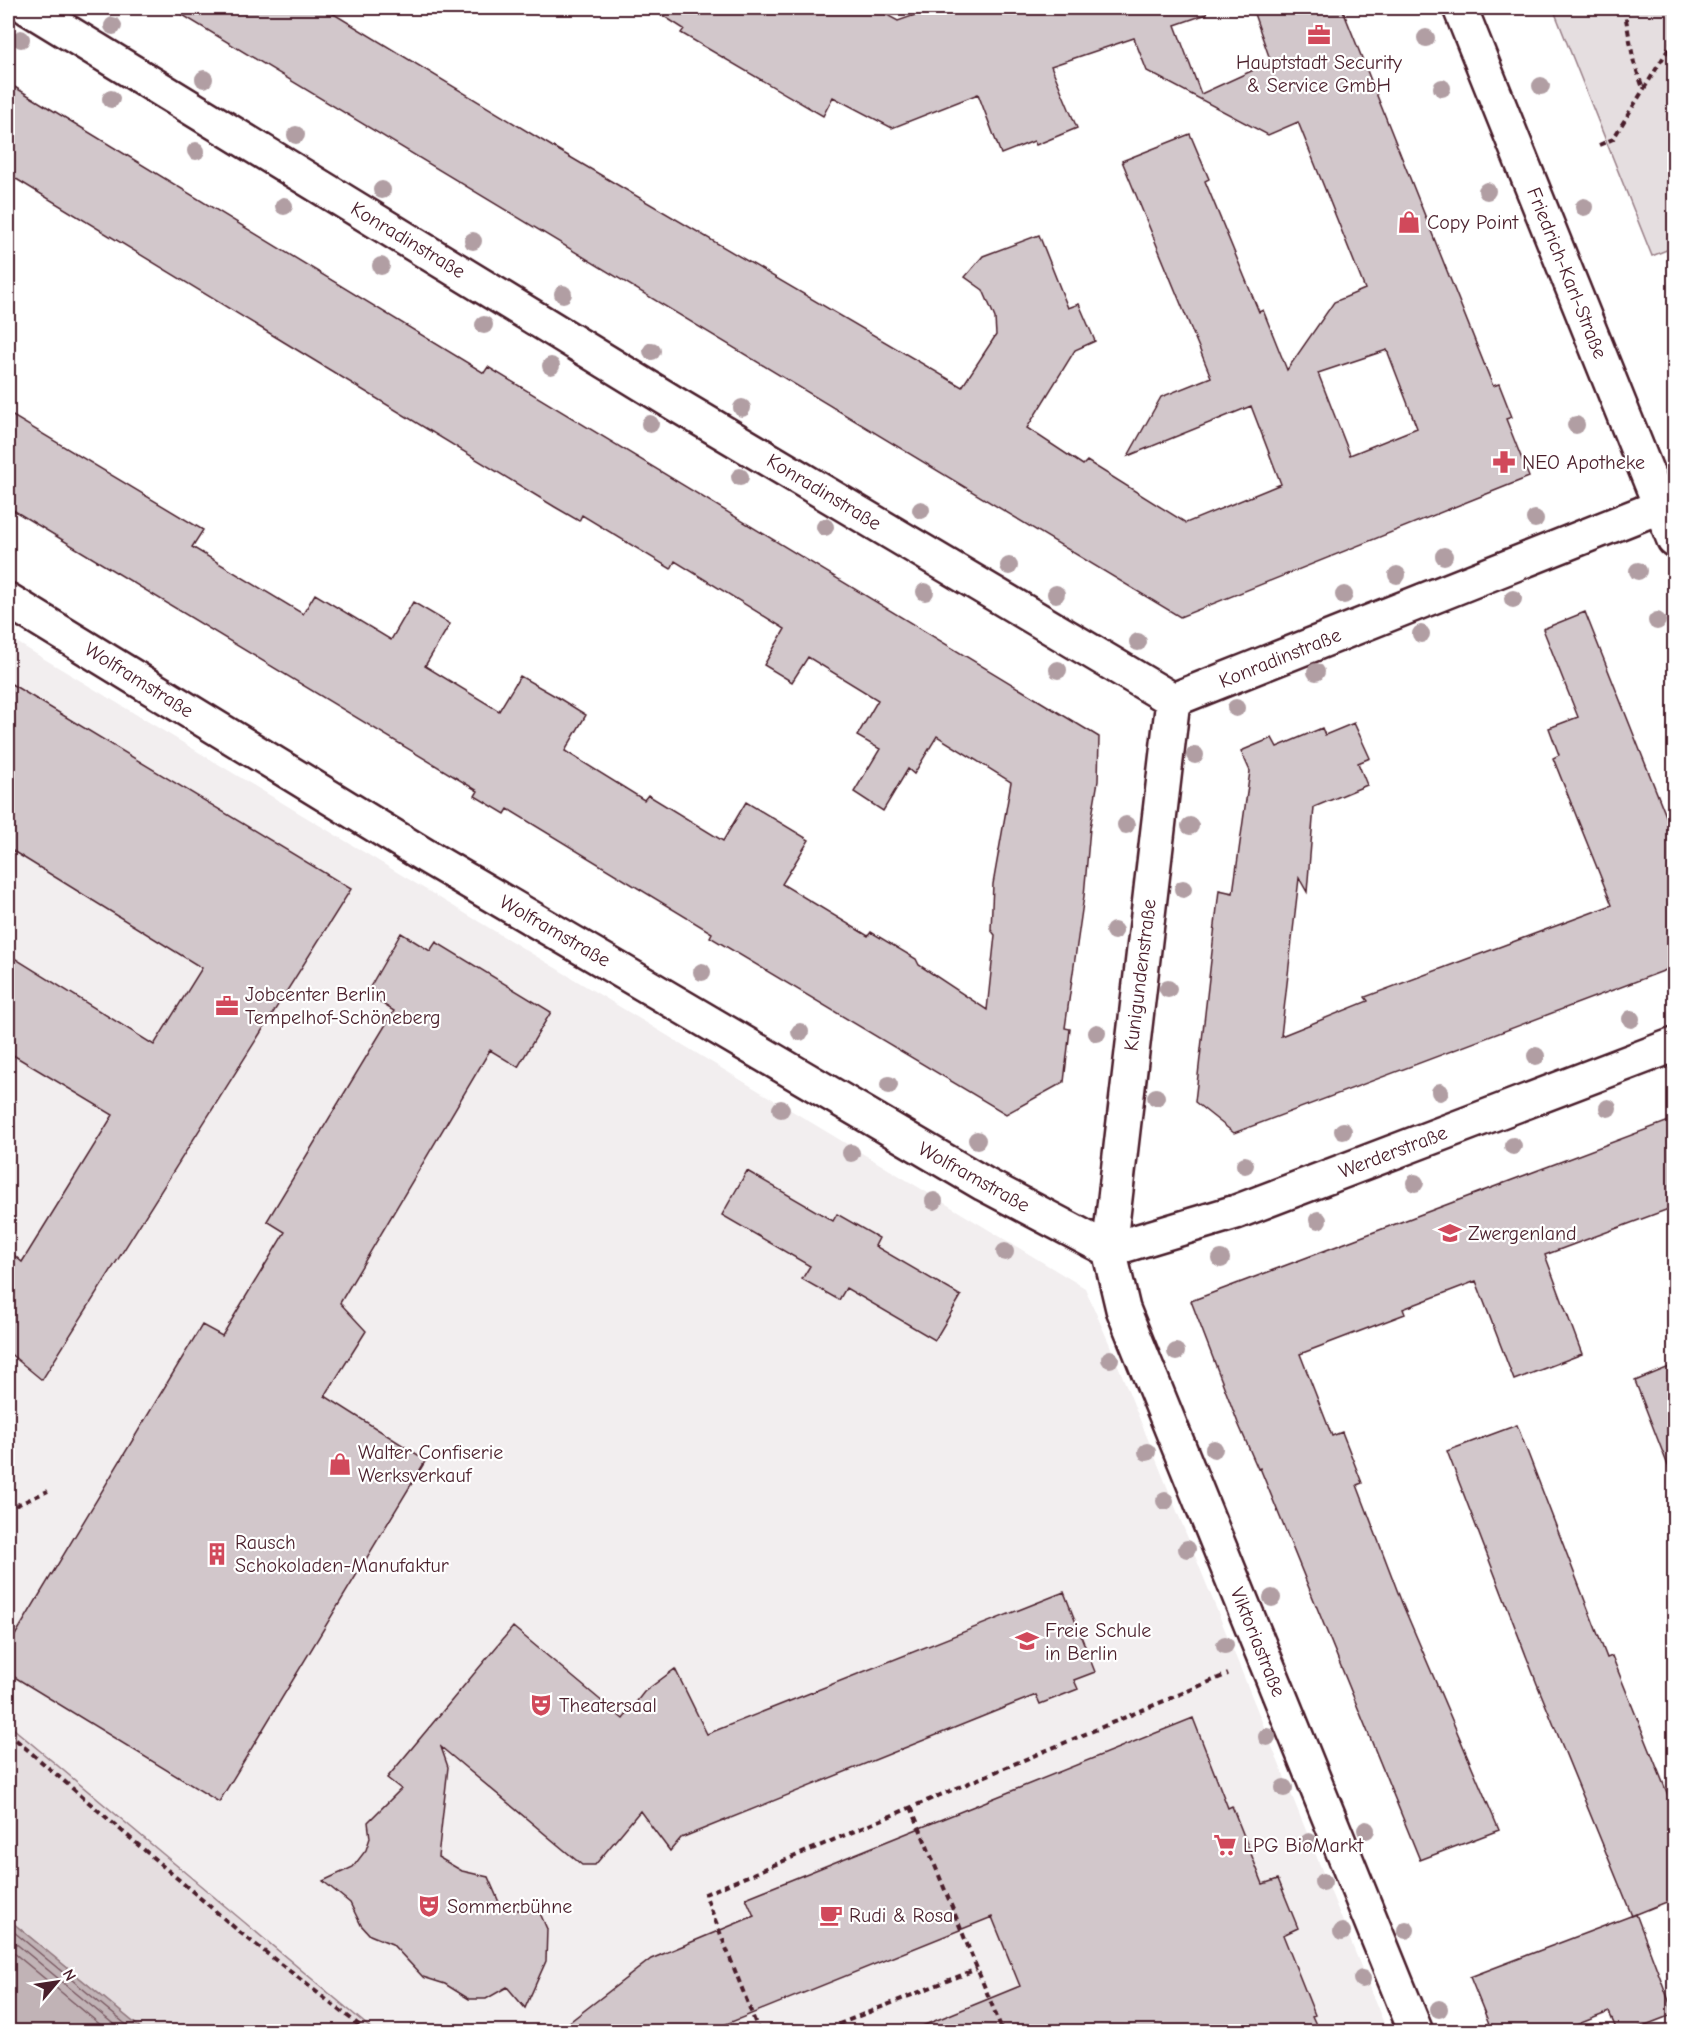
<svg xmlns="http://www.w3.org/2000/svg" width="1682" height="2039" font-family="'Comic Neue',sans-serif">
	<rect width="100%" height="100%" fill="#fff"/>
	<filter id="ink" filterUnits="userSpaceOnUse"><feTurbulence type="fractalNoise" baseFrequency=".0167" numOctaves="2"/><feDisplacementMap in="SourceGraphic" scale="12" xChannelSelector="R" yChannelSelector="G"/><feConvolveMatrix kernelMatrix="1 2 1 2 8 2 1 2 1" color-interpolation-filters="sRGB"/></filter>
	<g filter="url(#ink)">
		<path fill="#f2eeef" d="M8,637L1085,1288L1109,1343L1387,2031H374L8,1724Z"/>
		<path fill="#e5dee0" stroke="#987e86" stroke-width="1.5" d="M1553,8H1674V247L1652,256Z
			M8,1724L374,2031H144L8,1919Z"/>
		<path fill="#c1b3b6" stroke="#91787e" stroke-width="1.5" d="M8,1919L144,2031H8Z"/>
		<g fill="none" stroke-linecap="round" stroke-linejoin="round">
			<path stroke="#7a5a63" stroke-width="1.5" d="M8,1927L135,2032
				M8,1937L123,2032
				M8,1948L109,2032"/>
		</g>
		<path fill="#d2c7cb" stroke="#4a1f2b" stroke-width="1.5" fill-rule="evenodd" d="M171,8H324L553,147L962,387L996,335L995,318L983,290L965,277L983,256L1039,235L1068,308L1079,304L1095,341L1075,350L1027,428L1083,465L1087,461L1186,523L1281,484L1251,406L1128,456L1161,397L1211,377L1122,161L1190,134L1209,179L1205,181L1259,312L1263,310L1287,370L1334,302L1365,289L1298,122L1268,135L1147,71L1134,38L1051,66L1077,128L1036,145L1034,141L1001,154L978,94L892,128L833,97L823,116L681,33L684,29L651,8H874L898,21L935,8H1206L1207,14L1175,25L1201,94L1271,62L1252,8H1342L1493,386L1499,384L1512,417L1506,419L1529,477L1180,617ZM1387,350L1417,428L1350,455L1318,373Z
			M8,83L484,373L488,367L1099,737L1098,781L1090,828L1084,896L1065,1028L1070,1029L1064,1082L1006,1114L710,937L712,933L508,809L505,814L475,796L478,791L8,507V413L203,530L192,547L303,614L315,594L391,640L413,602L450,624L425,666L499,711L520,676L557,697L586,715L565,751L644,800L648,795L723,841L746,802L809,840L782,884L868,936L871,932L916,959L919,965L987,1010L995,935L991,930L993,884L1011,782L937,736L914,774L908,769L883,811L854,792L880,749L857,736L878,700L808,657L792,682L764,665L785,629L675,561L671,569L582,515L579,521L555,507L8,174Z
			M1585,612L1674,836V967L1234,1133L1195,1102L1219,890L1233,893L1250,771L1241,751L1272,738L1277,747L1322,728L1325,735L1354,723L1370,758L1358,763L1367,785L1314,807L1307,892L1299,878L1281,1036L1368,1001L1365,997L1612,905L1553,758L1559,755L1549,728L1578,717L1543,629Z
			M8,682L351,889L42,1380L8,1352V1250L22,1262L113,1115L8,1052V954L154,1045L202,968L8,848Z
			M401,933L430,951L436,942L551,1012L518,1067L490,1050L340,1303L366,1331L325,1396L426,1460L219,1802L8,1673V1647L202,1325L222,1336L285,1232L267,1221L394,1011L366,994Z
			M1674,1119V1207L1545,1255L1582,1354L1514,1380L1476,1281L1403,1309L1405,1314L1300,1354L1332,1436L1342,1432L1362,1483L1357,1485L1402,1603L1499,1830L1420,1860L1260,1468L1258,1469L1238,1423L1191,1301Z
			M747,1171L833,1221L837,1214L879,1238L875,1246L961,1296L935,1340L846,1288L839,1300L802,1279L810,1266L722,1215Z
			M1674,1365V1476H1672L1635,1381Z
			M1517,1425L1607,1658L1612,1656L1674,1810V1899L1632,1916L1537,1684L1447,1451Z
			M1064,1592L1095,1672L1074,1680L1078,1689L1040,1704L1036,1695L681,1838L670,1851L640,1811L595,1865H582L441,1747L448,1767L438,1857L462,1871L488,1877L502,1909L539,1911L547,1929L546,1961L525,2008L507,1987L486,1999H469L445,1984L423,1977L392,1944L370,1935L361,1925L350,1903L323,1881L353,1867L366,1850L370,1838L368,1822L401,1789L387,1778L513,1627L623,1719L644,1692L675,1669L707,1734Z
			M1193,1718L1228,1808L1232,1806L1263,1884L1278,1879L1298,1928L1283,1935L1315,2015L1312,2016L1319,2031H910L1020,1986L992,1917L709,2031H558L651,1959L754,1916L746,1898Z
			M1636,1914L1674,2014L1630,2031H1617L1609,2012L1561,2031H1492L1470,1977Z"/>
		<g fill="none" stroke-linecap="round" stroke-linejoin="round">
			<g stroke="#4a1f2b" stroke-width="38">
				<path id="minor" d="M28,8L677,405L1173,700
					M8,600L424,855L984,1184L1109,1250
					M1173,700L1109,1250L1123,1309L1416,2032
					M1173,700L1661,506
					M1109,1250L1236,1212L1674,1045"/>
			</g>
			<g stroke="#4a1f2b" stroke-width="38">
				<path id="secondary" d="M1460,8L1674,540"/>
			</g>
			<path stroke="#4a1f2b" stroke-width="4" stroke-dasharray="6 4.5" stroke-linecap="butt" d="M1624,8L1634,63L1643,88
				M1599,145L1613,139L1674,40
				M8,1497L17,1505L48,1491
				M8,1733L242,1934L368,2032
				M911,1807L1003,2032
				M759,2032L705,1894L1228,1674
				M819,2032L977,1969"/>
			<use href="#minor" stroke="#fff" stroke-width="33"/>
			<use href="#secondary" stroke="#fff" stroke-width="33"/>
		</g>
		<g fill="#b19ea3">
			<circle cx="113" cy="26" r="9"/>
			<circle cx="1426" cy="38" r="9"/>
			<circle cx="21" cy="39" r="9"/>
			<circle cx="204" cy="79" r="9"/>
			<circle cx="1541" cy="86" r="9"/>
			<circle cx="1442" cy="88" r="9"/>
			<circle cx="111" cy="99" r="9"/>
			<circle cx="296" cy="135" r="9"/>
			<circle cx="196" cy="151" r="9"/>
			<circle cx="382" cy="190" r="9"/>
			<circle cx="1487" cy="191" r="9"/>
			<circle cx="284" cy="206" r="9"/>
			<circle cx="1584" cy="207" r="9"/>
			<circle cx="473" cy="241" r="9"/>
			<circle cx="381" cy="266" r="9"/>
			<circle cx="563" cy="294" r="9"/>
			<circle cx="484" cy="325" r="9"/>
			<circle cx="652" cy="351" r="9"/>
			<circle cx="551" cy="366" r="9"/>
			<circle cx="742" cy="408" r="9"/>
			<circle cx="650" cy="424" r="9"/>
			<circle cx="1576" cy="425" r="9"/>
			<circle cx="740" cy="477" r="9"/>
			<circle cx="921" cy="510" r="9"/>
			<circle cx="1535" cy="519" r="9"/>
			<circle cx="825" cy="527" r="9"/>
			<circle cx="1444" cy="556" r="9"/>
			<circle cx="1009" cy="566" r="9"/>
			<circle cx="1638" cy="571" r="9"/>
			<circle cx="1397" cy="575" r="9"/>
			<circle cx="925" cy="592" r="9"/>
			<circle cx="1056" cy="594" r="9"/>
			<circle cx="1344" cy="595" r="9"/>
			<circle cx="1513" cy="599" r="9"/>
			<circle cx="1657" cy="621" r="9"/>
			<circle cx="1421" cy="634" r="9"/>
			<circle cx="1138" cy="642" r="9"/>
			<circle cx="1058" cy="670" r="9"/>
			<circle cx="1316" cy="672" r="9"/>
			<circle cx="1236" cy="708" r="9"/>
			<circle cx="1195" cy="755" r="9"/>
			<circle cx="1126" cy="825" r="9"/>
			<circle cx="1190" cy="826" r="9"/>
			<circle cx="1183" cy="889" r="9"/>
			<circle cx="1114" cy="931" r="9"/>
			<circle cx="702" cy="972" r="9"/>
			<circle cx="1168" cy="989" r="9"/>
			<circle cx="1631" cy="1019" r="9"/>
			<circle cx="800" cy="1032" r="9"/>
			<circle cx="1097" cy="1033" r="9"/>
			<circle cx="1536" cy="1056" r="9"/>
			<circle cx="889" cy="1085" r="9"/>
			<circle cx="1440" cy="1092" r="9"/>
			<circle cx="1156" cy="1097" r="9"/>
			<circle cx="1608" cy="1108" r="9"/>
			<circle cx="781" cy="1109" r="9"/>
			<circle cx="1343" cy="1131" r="9"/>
			<circle cx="977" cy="1140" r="9"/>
			<circle cx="1513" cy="1146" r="9"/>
			<circle cx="851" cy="1153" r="9"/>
			<circle cx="1245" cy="1165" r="9"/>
			<circle cx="1415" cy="1183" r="9"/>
			<circle cx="934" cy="1201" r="9"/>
			<circle cx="1318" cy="1220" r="9"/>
			<circle cx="1005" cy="1252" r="9"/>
			<circle cx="1221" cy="1259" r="9"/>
			<circle cx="1176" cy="1352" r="9"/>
			<circle cx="1110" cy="1359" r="9"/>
			<circle cx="1214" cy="1449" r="9"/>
			<circle cx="1147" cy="1452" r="9"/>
			<circle cx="1165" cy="1501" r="9"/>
			<circle cx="1187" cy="1549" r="9"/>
			<circle cx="1272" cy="1598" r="9"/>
			<circle cx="1225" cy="1645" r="9"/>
			<circle cx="1267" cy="1737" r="9"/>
			<circle cx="1284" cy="1788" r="9"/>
			<circle cx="1366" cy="1830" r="9"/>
			<circle cx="1309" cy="1842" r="9"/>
			<circle cx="1323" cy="1882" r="9"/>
			<circle cx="1406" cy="1930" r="9"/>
			<circle cx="1342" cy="1932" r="9"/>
			<circle cx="1362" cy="1979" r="9"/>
			<circle cx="1439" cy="2009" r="9"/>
		</g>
	</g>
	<defs>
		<g id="office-bare" transform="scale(1.8)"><path d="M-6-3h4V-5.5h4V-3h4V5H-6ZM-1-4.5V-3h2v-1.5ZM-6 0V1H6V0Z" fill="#d1495b" stroke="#fff" stroke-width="2.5" paint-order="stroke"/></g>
		<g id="shop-bare" transform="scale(1.8)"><path d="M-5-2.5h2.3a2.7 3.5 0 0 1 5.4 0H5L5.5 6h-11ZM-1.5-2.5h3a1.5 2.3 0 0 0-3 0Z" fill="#d1495b" stroke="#fff" stroke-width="2.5" paint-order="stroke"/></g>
		<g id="pharmacy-bare" transform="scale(1.8)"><path d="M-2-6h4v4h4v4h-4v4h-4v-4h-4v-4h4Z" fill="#d1495b" stroke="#fff" stroke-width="2.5" paint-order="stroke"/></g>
		<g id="school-bare" transform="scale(1.8)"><path d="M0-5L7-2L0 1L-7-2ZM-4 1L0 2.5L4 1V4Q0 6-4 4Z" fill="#d1495b" stroke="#fff" stroke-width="2.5" paint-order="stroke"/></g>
		<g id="building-bare" transform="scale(1.8)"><path d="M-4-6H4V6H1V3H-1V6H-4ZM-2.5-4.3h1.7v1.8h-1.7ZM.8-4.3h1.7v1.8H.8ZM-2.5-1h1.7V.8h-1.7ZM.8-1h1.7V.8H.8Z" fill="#d1495b" stroke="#fff" stroke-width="2.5" paint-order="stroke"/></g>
		<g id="theatre-bare" transform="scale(1.8)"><path d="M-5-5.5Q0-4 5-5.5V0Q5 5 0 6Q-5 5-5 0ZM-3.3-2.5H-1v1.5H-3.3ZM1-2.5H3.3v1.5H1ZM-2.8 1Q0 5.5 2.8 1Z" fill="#d1495b" stroke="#fff" stroke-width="2.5" paint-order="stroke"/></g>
		<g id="supermarket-bare" transform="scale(1.8)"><path d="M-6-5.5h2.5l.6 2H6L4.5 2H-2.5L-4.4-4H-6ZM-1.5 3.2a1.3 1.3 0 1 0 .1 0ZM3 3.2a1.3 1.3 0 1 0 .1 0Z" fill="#d1495b" stroke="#fff" stroke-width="2.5" paint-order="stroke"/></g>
		<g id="cafe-bare" transform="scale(1.8)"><path d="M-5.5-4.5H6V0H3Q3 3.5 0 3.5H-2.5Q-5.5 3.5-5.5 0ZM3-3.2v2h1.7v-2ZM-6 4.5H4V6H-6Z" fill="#d1495b" stroke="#fff" stroke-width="2.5" paint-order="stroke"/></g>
	</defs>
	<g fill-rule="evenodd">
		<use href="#office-bare" x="1319" y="35"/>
		<use href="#shop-bare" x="1409" y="222"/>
		<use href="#pharmacy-bare" x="1504" y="462"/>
		<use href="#office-bare" x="227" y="1006"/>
		<use href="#school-bare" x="1450" y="1233"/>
		<use href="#shop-bare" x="340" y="1464"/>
		<use href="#building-bare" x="217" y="1554"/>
		<use href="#school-bare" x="1027" y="1641"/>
		<use href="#theatre-bare" x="541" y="1705"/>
		<use href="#supermarket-bare" x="1225" y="1845"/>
		<use href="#theatre-bare" x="429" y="1906"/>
		<use href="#cafe-bare" x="831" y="1915"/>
	</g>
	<g text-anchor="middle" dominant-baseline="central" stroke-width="4.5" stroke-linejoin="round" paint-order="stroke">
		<g font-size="20" fill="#4a1f2b" stroke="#fff" text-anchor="start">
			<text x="1319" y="62" text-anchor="middle">Hauptstadt Security<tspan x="1319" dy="23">&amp; Service GmbH</tspan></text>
			<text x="1427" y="222">Copy Point</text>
			<text x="1522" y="462">NEO Apotheke</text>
			<text x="245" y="994">Jobcenter Berlin<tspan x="245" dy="23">Tempelhof-Schöneberg</tspan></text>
			<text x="1468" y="1233">Zwergenland</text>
			<text x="358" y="1452">Walter Confiserie<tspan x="358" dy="23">Werksverkauf</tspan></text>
			<text x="235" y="1542">Rausch<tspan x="235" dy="23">Schokoladen-Manufaktur</tspan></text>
			<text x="1045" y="1630">Freie Schule<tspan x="1045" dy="23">in Berlin</tspan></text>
			<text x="559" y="1705">Theatersaal</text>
			<text x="1243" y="1845">LPG BioMarkt</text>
			<text x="447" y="1906">Sommerbühne</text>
			<text x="849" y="1915">Rudi &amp; Rosa</text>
		</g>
		<g font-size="20" fill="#4a1f2b" stroke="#fff">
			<text transform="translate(408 240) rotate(31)">Konradinstraße</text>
			<text transform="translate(1567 273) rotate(68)">Friedrich-Karl-Straße</text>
			<text transform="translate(824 492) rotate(31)">Konradinstraße</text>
			<text transform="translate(1280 658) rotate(-22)">Konradinstraße</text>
			<text transform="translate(139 680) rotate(32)">Wolframstraße</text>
			<text transform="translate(555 931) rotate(30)">Wolframstraße</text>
			<text transform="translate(1140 975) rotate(-83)">Kunigundenstraße</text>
			<text transform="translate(1393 1152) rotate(-21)">Werderstraße</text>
			<text transform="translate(974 1177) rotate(29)">Wolframstraße</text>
			<text transform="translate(1258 1642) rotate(68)">Viktoriastraße</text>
		</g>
	</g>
	<rect width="1682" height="2039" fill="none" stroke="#fff" stroke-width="30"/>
	<rect x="15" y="15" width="1652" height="2009" fill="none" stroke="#4a1f2b" stroke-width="2" filter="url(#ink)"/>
	<g transform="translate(57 1982) rotate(61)" stroke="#ffffff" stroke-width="4.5" paint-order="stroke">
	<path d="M0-4.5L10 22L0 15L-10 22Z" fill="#4a1f2b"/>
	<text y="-9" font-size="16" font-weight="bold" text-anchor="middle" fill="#4a1f2b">N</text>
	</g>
</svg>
